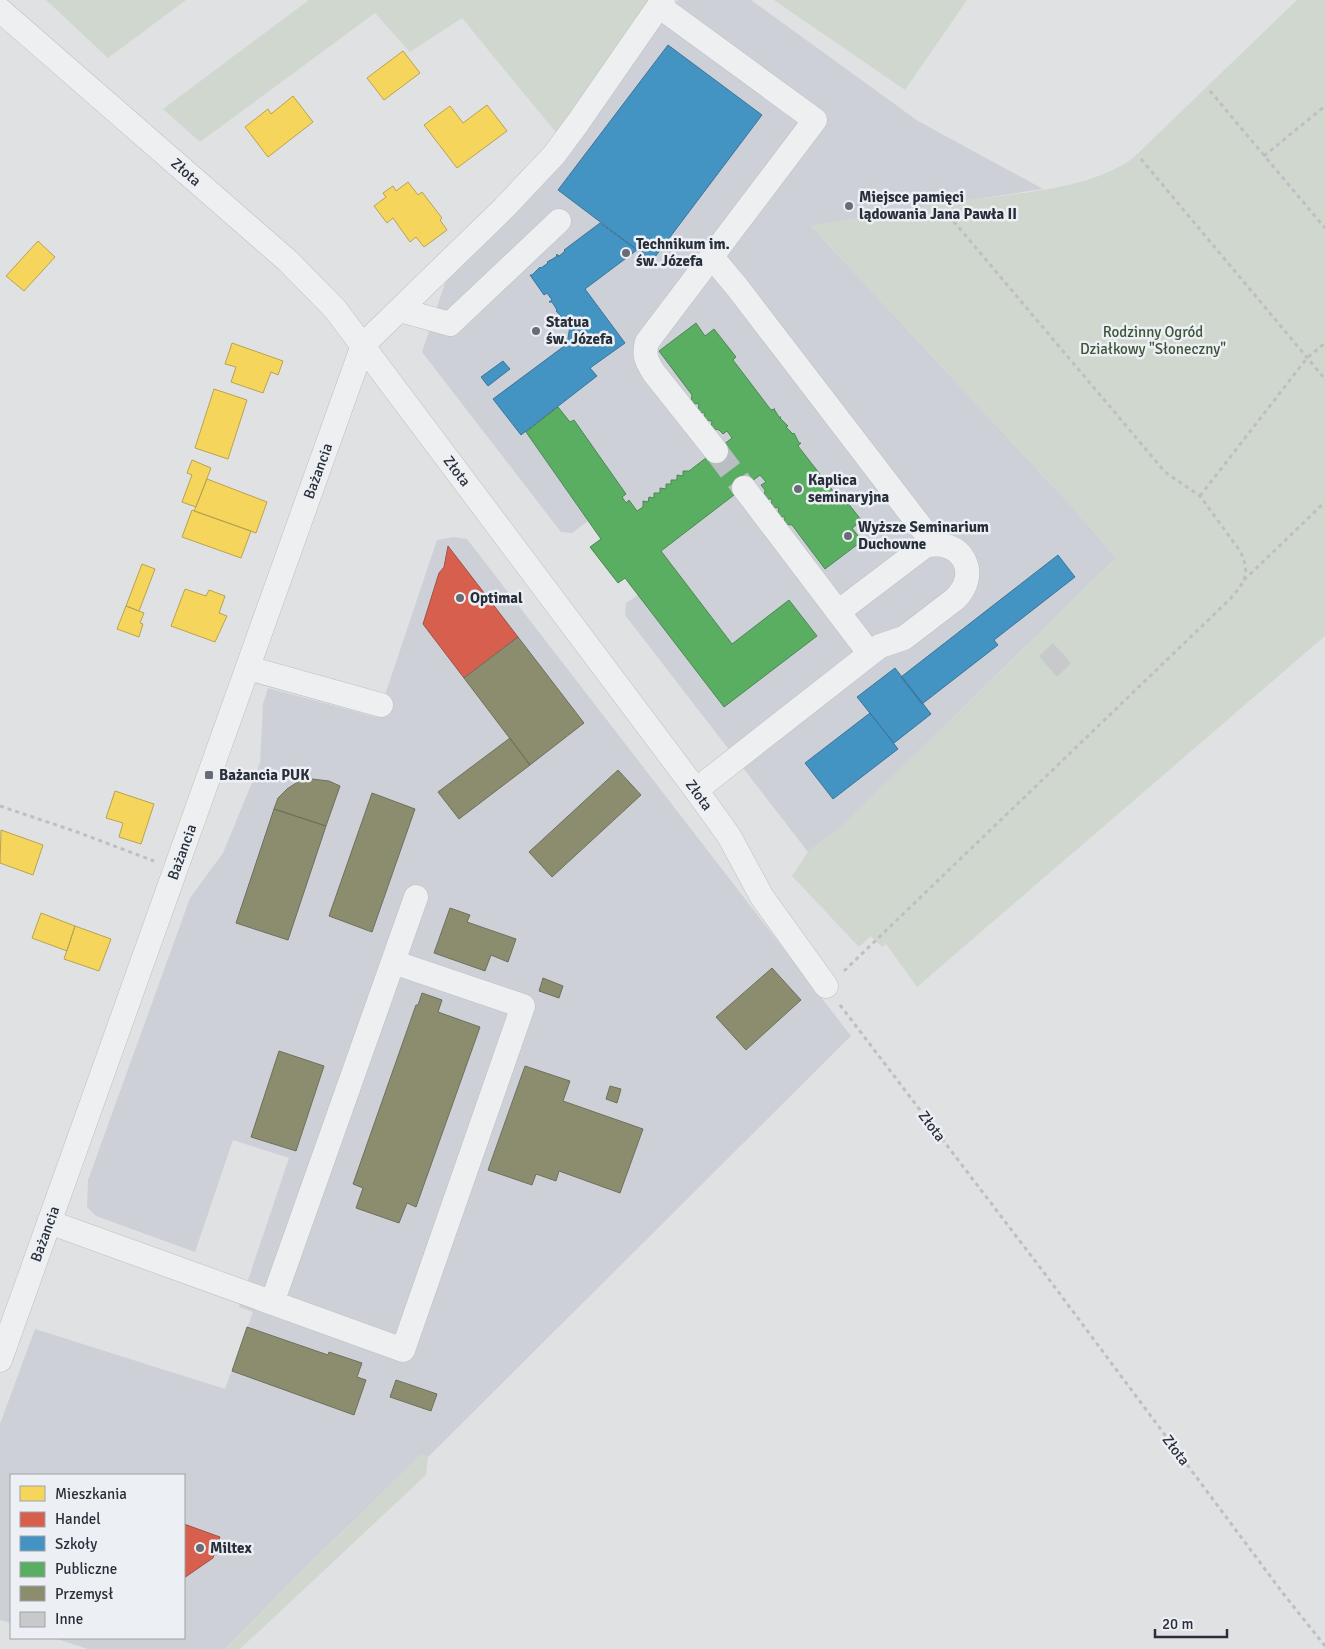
<svg xmlns="http://www.w3.org/2000/svg" width="1325" height="1649" font-family="Signika,sans-serif">
	<rect width="100%" height="100%" fill="#dfe1e3"/>
	<path fill="#cdd0d6" d="M678,0H751L918,121L1043,189L938,205L811,226L1075,510L1116,558L839,829L808,852L625,615L626,603L638,595L625,578L618,583L590,547L601,539L588,521L572,533L561,532L422,352L446,280L556,169Z
		M453,537L467,539L851,1036L428,1457L421,1455L311,1562L225,1649H88L54,1638H184V1475H11V1623L0,1620V1424L35,1329L225,1389L253,1312L239,1307L289,1158L233,1140L195,1252L96,1216L87,1207L88,1180L190,898L223,853L260,763L263,704L268,688L376,717L385,695L437,540Z"/>
	<path fill="#d0d7cf" d="M46,0H186L108,58Z
		M309,0H652L558,135L462,18L410,52L375,13L200,142L163,109Z
		M774,0H967L905,90Z
		M1297,0H1325V636L917,987L886,944L882,947L871,936L859,947L792,876L808,852L839,829L1116,558L1075,510L811,226C858,218 906,209 953,202C1008,194 1087,191 1132,159Z
		M421,1455L428,1457L426,1475L240,1649H225L311,1562Z"/>
	<path fill="#f6d55c" stroke="#b8a352" d="M403,51L420,73L384,100L367,78Z
		M293,96L313,122L268,157L245,127L268,109L271,114Z
		M487,105L507,131L457,168L424,125L450,106L463,123Z
		M408,182L418,195L422,192L442,218L440,220L447,230L424,247L416,237L410,242L393,218L387,223L374,206L386,197L383,193L393,186L396,191Z
		M38,241L55,257L24,291L6,276Z
		M232,343L283,361L278,375L271,372L263,393L231,382L236,367L225,364Z
		M214,389L247,400L228,459L195,448Z
		M192,460L211,468L196,507L182,502L192,475L187,473Z
		M207,479L267,502L256,533L194,511Z
		M192,510L251,531L241,558L182,537Z
		M142,564L155,569L139,611L126,606Z
		M185,589L206,596L209,590L225,596L219,613L227,616L215,642L171,626Z
		M126,606L144,613L140,623L143,624L139,637L117,629Z
		M115,791L154,804L141,844L119,837L123,823L106,818Z
		M1,830L43,845L33,875L0,863Z
		M41,913L75,926L67,951L32,938Z
		M75,926L111,939L99,971L64,959Z"/>
	<path fill="#d6604d" stroke="#a25147" d="M448,546L518,637L464,678L423,624L439,573L444,567Z
		M184,1524L220,1537L213,1558L184,1578Z"/>
	<path fill="#4393c3" stroke="#3b759a" d="M668,45L762,115L652,261L558,190Z
		M600,223L637,250L585,289L625,343L590,368L597,376L521,435L493,399L567,344L570,326L556,311L557,310L552,302H549L552,300L547,293L544,295L530,275H532L540,267L541,268L548,263L547,262L556,257L557,254L559,256L558,257L565,251L564,250Z
		M503,361L510,369L488,386L481,377Z
		M1058,555L1075,577L994,640L998,645L922,704L901,677Z
		M895,668L931,714L894,743L857,697Z
		M870,713L898,749L833,799L805,763Z"/>
	<path fill="#5aae61" stroke="#4b8855" d="M696,323L705,336L714,329L736,357L733,360L771,410L775,409H774L779,417H781L780,418L788,426L786,427L793,434L794,433L799,443H801L798,446L837,496L840,493L862,521L852,528L862,541L825,569L792,525L784,524L785,517L777,516L779,508L771,507L772,499H764L765,490L761,485L766,482L760,475L661,551L732,644L789,600L817,636L724,707L625,578L618,583L590,547L601,539L526,432L558,407L570,422L574,420L626,494L622,497L626,503L629,500L637,511L643,507V501L648,502L649,497L654,498V493H660V488L666,489V484H671V480H677V475L683,476V471H689L732,438L727,431L723,434L719,430L711,428L712,421L704,420L705,413L698,412L699,404L691,403L692,395L659,351Z"/>
	<path fill="#8c8c6e" stroke="#6e705e" d="M518,637L584,723L530,765L464,678Z
		M510,738L530,765L459,819L438,792Z
		M618,770L641,795L552,877L529,852Z
		M312,779L329,781L340,786L326,826L274,809L278,798L287,789L299,781Z
		M372,793L415,809L372,932L329,916Z
		M274,809L326,826L288,940L236,923Z
		M450,908L470,915L467,922L516,939L508,962L491,955L485,971L434,953Z
		M772,968L801,1000L746,1050L716,1017Z
		M543,978L563,986L559,998L539,991Z
		M422,993L442,1000L438,1012L480,1027L416,1207L407,1203L399,1223L356,1208L363,1188L353,1184L416,1005H418Z
		M279,1051L324,1066L296,1151L251,1137Z
		M525,1066L570,1081L563,1101L643,1129L620,1193L559,1171L556,1181L536,1174L532,1185L488,1170Z
		M610,1086L621,1089L617,1103L606,1099Z
		M247,1327L328,1355L329,1352L362,1363L357,1377L366,1380L354,1415L232,1371Z
		M396,1380L437,1394L431,1411L390,1397Z"/>
	<path fill="#c7c9cb" d="M1053,643L1071,663L1057,677L1039,656Z"/>
	<g fill="none" stroke-linecap="round" stroke-linejoin="round">
		<path stroke="#babdc1" stroke-width="24" stroke-dasharray="24 12" stroke-linecap="butt" d="M716,451L744,488"/>
		<g stroke="#bdbfc1" stroke-width="25">
			<path id="minor" d="M659,6L815,120L647,342C643,355 647,362 654,373L716,451
				M0,10L288,261L335,309L696,790L729,836L762,897L826,986
				M712,257L737,287L934,544
				M400,310L450,324L559,221
				M744,488L870,654
				M248,668L381,705
				M696,790L880,646L904,638L955,599C982,573 961,537 925,546L838,612
				M49,1222L403,1350L523,1006L393,962
				M272,1303L416,897
				M0,1360L363,345L504,208L554,155L577,124L663,0"/>
		</g>
		<path stroke="#bdbfc2" stroke-width="3" stroke-dasharray="4 4" stroke-linecap="butt" d="M1210,91L1325,228
			M1264,156L1325,106
			M1141,159L1325,379
			M1200,496L1307,358L1325,343
			M1244,580L1325,502
			M0,806L77,832L154,861
			M844,971L1229,600C1245,583 1251,573 1240,551L1200,496L1165,472L944,210
			M840,1005L1045,1274L1282,1592L1325,1646"/>
		<use href="#minor" stroke="#eeeff0" stroke-width="24"/>
	</g>
	<g fill="#686d75" stroke="#eceff3" stroke-width="2">
		<circle cx="849" cy="206" r="5"/>
		<circle cx="626" cy="253" r="5"/>
		<circle cx="536" cy="331" r="5"/>
		<circle cx="798" cy="489" r="5"/>
		<circle cx="848" cy="536" r="5"/>
		<circle cx="460" cy="598" r="5"/>
		<rect x="204" y="770" width="10" height="10" rx="2.5"/>
		<circle cx="200" cy="1548" r="5"/>
	</g>
	<g text-anchor="middle" dominant-baseline="central" stroke-width="5" stroke-linejoin="round" paint-order="stroke">
		<g font-size="15" fill="#282f3a" stroke="#eceff3">
			<text transform="translate(186 172) rotate(41)">Złota</text>
			<text transform="translate(318 471) rotate(-70)">Bażancia</text>
			<text transform="translate(457 471) rotate(53)">Złota</text>
			<text transform="translate(699 795) rotate(54)">Złota</text>
			<text transform="translate(182 852) rotate(-70)">Bażancia</text>
			<text transform="translate(932 1126) rotate(53)">Złota</text>
			<text transform="translate(45 1234) rotate(-70)">Bażancia</text>
			<text transform="translate(1176 1450) rotate(53)">Złota</text>
		</g>
		<g font-size="15" font-weight="bold" fill="#282f3a" stroke="#eceff3" text-anchor="start">
			<text x="859" y="197">Miejsce pamięci<tspan x="859" dy="17">lądowania Jana Pawła II</tspan></text>
			<text x="636" y="244">Technikum im.<tspan x="636" dy="17">św. Józefa</tspan></text>
			<text x="546" y="322">Statua<tspan x="546" dy="17">św. Józefa</tspan></text>
			<text x="808" y="480">Kaplica<tspan x="808" dy="17">seminaryjna</tspan></text>
			<text x="858" y="527">Wyższe Seminarium<tspan x="858" dy="17">Duchowne</tspan></text>
			<text x="470" y="598">Optimal</text>
			<text x="219" y="775">Bażancia PUK</text>
			<text x="210" y="1548">Miltex</text>
		</g>
		<g font-size="15" fill="#3c5437" stroke="#eceff3">
			<text x="1153" y="332">Rodzinny Ogród<tspan x="1153" dy="17">Działkowy "Słoneczny"</tspan></text>
		</g>
	</g>
	<rect x="10" y="1474" width="175" height="165" fill="#eceff3" stroke="#9ea2a9"/>
	<rect x="20" y="1486" width="25" height="15" fill="#f6d55c" stroke="#9ea2a9"/>
	<text x="55" y="1499" font-size="15" fill="#282f3a">Mieszkania</text>
	<rect x="20" y="1512" width="25" height="15" fill="#d6604d" stroke="#9ea2a9"/>
	<text x="55" y="1524" font-size="15" fill="#282f3a">Handel</text>
	<rect x="20" y="1536" width="25" height="15" fill="#4393c3" stroke="#9ea2a9"/>
	<text x="55" y="1549" font-size="15" fill="#282f3a">Szkoły</text>
	<rect x="20" y="1562" width="25" height="15" fill="#5aae61" stroke="#9ea2a9"/>
	<text x="55" y="1574" font-size="15" fill="#282f3a">Publiczne</text>
	<rect x="20" y="1586" width="25" height="15" fill="#8c8c6e" stroke="#9ea2a9"/>
	<text x="55" y="1599" font-size="15" fill="#282f3a">Przemysł</text>
	<rect x="20" y="1612" width="25" height="15" fill="#c7c9cb" stroke="#9ea2a9"/>
	<text x="55" y="1624" font-size="15" fill="#282f3a">Inne</text>
	<path d="M1155 1629v8h72v-8" fill="none" stroke="#282f3a" stroke-width="2.5"/>
	<text x="1162" y="1629" font-size="15" fill="#282f3a" stroke="#eceff3" stroke-width="4" paint-order="stroke">20 m</text>
</svg>
